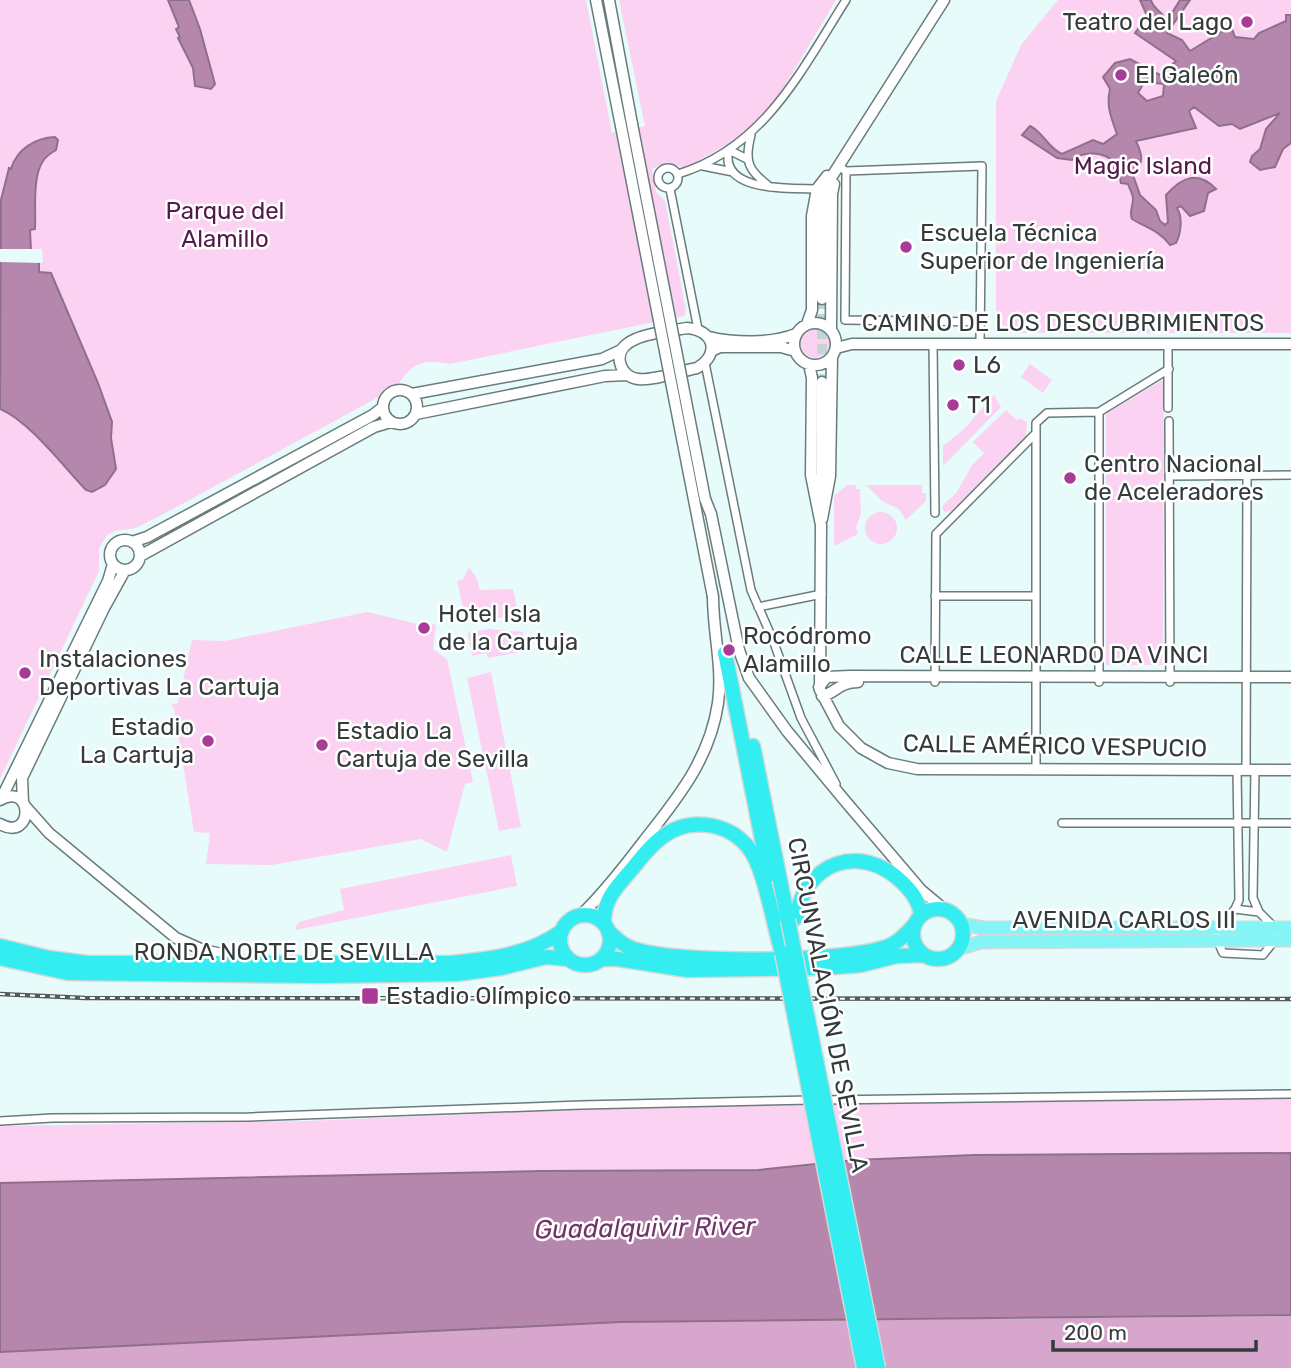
<svg xmlns="http://www.w3.org/2000/svg" width="1291" height="1368" font-family="Rubik,sans-serif">
	<rect width="100%" height="100%" fill="#e7fbfb"/>
	<path fill="#fbd2f2" d="M0,0H586L612,133L645,126L619,0H836L774,104L746,134L685,168L666,162L652,169L656,192L665,201L686,310L684,316L450,364C422,359 411,363 397,387L171,510L136,528L115,531L107,535L99,548V571L0,779Z
		M1058,0H1291V333H996V101L1021,45Z
		M800 343a15 15 0 1 1 30 0a15 15 0 1 1-30 0Z
		M1030,364L1052,380L1043,393L1021,377Z
		M1164,379L1163,665H1106V414Z
		M994,395L1001,407L943,466V446L964,429Z
		M1006,410L1017,420L1019,418L1027,422L1026,437L951,511L944,512L942,506L957,492L972,465L984,453L973,442Z
		M847,485H856V489H860L861,513L856,528L858,534L834,546V496Z
		M866,485H922V493H926V501L906,520L899,509L882,501Z
		M865 528a16 16 0 1 1 32 0a16 16 0 1 1-32 0Z
		M469,567L477,579L480,590L513,589L519,618L465,616L457,581L463,579Z
		M368,612L425,626L426,623L436,625L433,649L447,659L473,782L465,784L447,852L421,839L272,865L206,864L210,833L194,832L174,708L171,705L178,703L192,640L224,641Z
		M488,629L523,632L526,651L488,658L486,653L472,656L468,633Z
		M491,672L521,827L499,831L467,678Z
		M511,855L517,886L296,930V926L299,922L344,910L340,889Z
		M1291,1094V1154L855,1160L758,1170L0,1184V1126L307,1121L840,1099Z"/>
	<path fill="#d6a6cc" d="M1291,1316V1368H0V1352L620,1322Z"/>
	<path fill="#b687ac" stroke="#8f708a" stroke-width="2" fill-rule="evenodd" d="M168,0H189L200,29L215,84L211,89L195,86L193,68L178,38L180,37L176,29L179,27Z
		M1140,0H1151C1153,9 1163,12 1167,21L1180,0H1190L1167,33L1182,40L1190,51L1231,26L1235,37L1254,39L1259,33L1286,21V15H1291V143L1283,149L1275,167L1260,170L1250,162L1252,156L1260,149L1266,129L1280,113L1240,129L1232,124L1219,126L1194,107L1189,111L1196,128L1136,141C1142,154 1145,162 1133,175L1140,195L1156,210L1160,221L1165,225L1168,222L1166,195C1182,177 1198,170 1216,189L1208,193L1204,211L1190,216L1181,206L1177,208C1183,218 1181,233 1176,243L1170,245C1160,231 1145,227 1132,219C1129,211 1133,206 1133,199C1133,194 1129,188 1128,184L1121,183L1119,174L1114,169L1115,162C1103,152 1085,150 1072,160L1057,158L1022,135L1030,126C1043,132 1048,148 1062,154L1093,140L1103,144L1117,134C1111,117 1106,106 1110,89L1103,77L1115,63L1130,59L1160,75L1176,61L1135,33L1140,26L1147,30L1152,27ZM1154,83L1164,84L1163,96L1147,101L1138,93L1143,84Z
		M55,137L58,140L56,150C51,153 46,156 43,161C32,177 36,211 35,229L30,230L31,250H39V272L51,273L98,383L112,422L111,438L116,469L105,485L92,492L86,490C63,466 29,421 0,409L1,200L9,168L11,169C17,149 35,138 55,137Z
		M1291,1153V1315L620,1322L0,1352V1183L541,1171L758,1170L855,1160L974,1155Z"/>
	<path fill="#e7fbfb" d="M0,249H42L43,263L0,262Z"/>
	<g fill="none" stroke-linecap="round" stroke-linejoin="round">
		<path stroke="#c3d5d5" stroke-width="10" stroke-dasharray="10 5" stroke-linecap="butt" d="M822,299V382"/>
		<g stroke="#6a7b7b" stroke-width="10">
			<path id="street" d="M751,135C744,162 748,170 770,187
				M747,159L729,150C718,193 793,188 817,189
				M703,166L733,172
				M838,166L846,171L982,166L980,343
				M658 178a10 10 0 1 1 20 0a10 10 0 1 1-20 0Z
				M846,171L845,320L981,322
				M678,174C764,148 801,71 846,0
				M670,189L698,329
				M933,344L935,513
				M1168,344V408
				M705,363L751,590L773,640L801,718L836,784
				M1099,412L1169,369
				M1169,421L1170,682
				M1169,476L1291,475
				M935,596H1036
				M758,607L822,594
				M935,682L936,534L1036,433
				M1099,682V412
				M1036,770V423L1047,413L1099,412
				M1246,770L1247,475
				M1255,770L1253,898L1259,912
				M1062,823H1291
				M1235,909L1259,912L1275,928V940L1263,955L1223,953L1217,940V929Z
				M1235,909L1239,900L1237,770
				M823,1100L1291,1094
				M0,1121L52,1118L249,1117L581,1105L811,1100"/>
		</g>
		<g stroke="#6a7b7b" stroke-width="13">
			<path id="secondary" d="M596,0L621,126
				M609,0L632,124
				M822,299V211L829,181L944,0
				M794 344a21 21 0 1 1 42 0a21 21 0 1 1-42 0Z
				M807,324L812,310V216L817,189L827,176
				M687,328C714,330 721,354 697,368C681,371 653,381 638,379C630,378 624,373 621,366C609,334 668,332 687,328Z
				M831,329L832,194L834,184
				M709,337C735,343 771,344 796,334
				M836,348L852,344H1291
				M711,351L720,347H781L795,351
				M809,364L812,378L811,475L821,525L820,690L839,726L861,748L888,763L917,769L1291,770
				M383 407a17 17 0 1 1 34 0a17 17 0 1 1-34 0Z
				M412,394L602,359L621,350
				M416,414L605,376L627,375
				M821,495L822,382
				M705,499L711,514L739,650L749,678L787,731L846,802L921,890L945,910
				M822,519L830,476L832,357
				M110 555a15 15 0 1 1 30 0a15 15 0 1 1-30 0Z
				M132,542L147,537L373,415L383,407
				M140,556L374,427L391,422
				M819,687L827,677L850,676L1291,677
				M822,696C835,694 838,682 858,682
				M1,799L108,581L113,564
				M0,800C34,781 34,843 0,824
				M23,803L22,778L104,608L125,570
				M25,806L49,833L176,938L203,950L236,957
				M581,915C604,893 624,867 643,842C677,799 710,759 718,703C723,667 713,633 713,597"/>
		</g>
		<g stroke="#d6d8d8" stroke-width="15">
			<path id="primary" d="M961,924L984,928H1291
				M958,949L981,942L1291,940"/>
		</g>
		<g stroke="#d6d8d8" stroke-width="17">
			<path id="highway" d="M725,653L769,875
				M753,746L788,920
				M913 934a25 25 0 1 1 50 0a25 25 0 1 1-50 0Z
				M560 940a25 25 0 1 1 50 0a25 25 0 1 1-50 0Z
				M796,918C805,862 860,842 902,882C912,892 919,901 921,915
				M604,924C603,899 617,887 632,869C641,858 650,846 661,838C687,817 726,821 748,847C764,865 774,927 782,953
				M608,931C615,937 621,944 629,947C667,965 854,963 891,945C901,940 908,932 915,924
				M0,946L49,958L88,963H451C491,959 529,955 562,931
				M0,958L68,973L320,976L457,974L501,968L546,957L568,959
				M602,959H618L687,970L762,969L823,968L861,965L897,956L923,955"/>
		</g>
		<use href="#street" stroke="#fff" stroke-width="7"/>
		<use href="#secondary" stroke="#fff" stroke-width="10"/>
		<use href="#primary" stroke="#85f4f6" stroke-width="12"/>
		<use href="#highway" stroke="#33edf0" stroke-width="14"/>
		<g stroke="#515b5b" stroke-width="4.5">
			<path id="rail" d="M0,994L85,998L1291,999"/>
		</g>
		<use href="#rail" stroke="#fff" stroke-width="2" stroke-dasharray="5" stroke-linecap="butt"/>
		<g stroke="#6a7b7b" stroke-width="13" stroke-linecap="butt">
			<path id="secondary-bridge" d="M632,124L705,499
				M621,126L713,597"/>
		</g>
		<g stroke="#d6d8d8" stroke-width="17" stroke-linecap="butt">
			<path id="highway-bridge" d="M788,920L878,1368
				M782,953L864,1368"/>
		</g>
		<use href="#secondary-bridge" stroke="#fff" stroke-width="10"/>
		<use href="#highway-bridge" stroke="#33edf0" stroke-width="14"/>
	</g>
	<g fill="#a83a98" stroke="#fff" stroke-width="2.5">
		<circle cx="1247" cy="22" r="7"/>
		<circle cx="1121" cy="75" r="7"/>
		<circle cx="906" cy="247" r="7"/>
		<circle cx="959" cy="365" r="7"/>
		<circle cx="953" cy="405" r="7"/>
		<circle cx="1070" cy="478" r="7"/>
		<circle cx="424" cy="628" r="7"/>
		<circle cx="729" cy="650" r="7"/>
		<circle cx="25" cy="673" r="7"/>
		<circle cx="208" cy="741" r="7"/>
		<circle cx="322" cy="745" r="7"/>
		<rect x="361" y="987" width="18" height="18" rx="3.5"/>
	</g>
	<g text-anchor="middle" dominant-baseline="central" stroke-width="5" stroke-linejoin="round" paint-order="stroke">
		<g font-size="24" fill="#333b3b" stroke="#fff" text-anchor="start">
			<text x="1233" y="22" text-anchor="end">Teatro del Lago</text>
			<text x="1135" y="75">El Galeón</text>
			<text x="920" y="233">Escuela Técnica<tspan x="920" dy="28">Superior de Ingeniería</tspan></text>
			<text x="973" y="365">L6</text>
			<text x="967" y="405">T1</text>
			<text x="1084" y="464">Centro Nacional<tspan x="1084" dy="28">de Aceleradores</tspan></text>
			<text x="438" y="614">Hotel Isla<tspan x="438" dy="28">de la Cartuja</tspan></text>
			<text x="743" y="636">Rocódromo<tspan x="743" dy="28">Alamillo</tspan></text>
			<text x="39" y="659">Instalaciones<tspan x="39" dy="28">Deportivas La Cartuja</tspan></text>
			<text x="194" y="727" text-anchor="end">Estadio<tspan x="194" dy="28">La Cartuja</tspan></text>
			<text x="336" y="731">Estadio La<tspan x="336" dy="28">Cartuja de Sevilla</tspan></text>
			<text x="386" y="996">Estadio Olímpico</text>
		</g>
		<g font-size="24" fill="#52194a" stroke="#fff">
			<text x="1143" y="166">Magic Island</text>
			<text x="225" y="211">Parque del<tspan x="225" dy="28">Alamillo</tspan></text>
		</g>
		<g font-size="24" fill="#333b3b" stroke="#fff">
			<text x="1063" y="323">CAMINO DE LOS DESCUBRIMIENTOS</text>
			<text x="1054" y="655">CALLE LEONARDO DA VINCI</text>
			<text transform="translate(1055 746) rotate(1)">CALLE AMÉRICO VESPUCIO</text>
			<text x="1124" y="920">AVENIDA CARLOS III</text>
			<text x="284" y="952">RONDA NORTE DE SEVILLA</text>
			<text transform="translate(828 1005) rotate(79)">CIRCUNVALACIÓN DE SEVILLA</text>
		</g>
		<g font-size="26" font-style="italic" fill="#703566" stroke="#fff">
			<text transform="translate(645 1228) rotate(-1)">Guadalquivir River</text>
		</g>
	</g>
	<path d="M1053 1340v10h203v-10" fill="none" stroke="#333b3b" stroke-width="3.5"/>
	<text x="1064" y="1340" font-size="21" fill="#333b3b" stroke="#ffffff" stroke-width="5" paint-order="stroke">200 m</text>
</svg>
